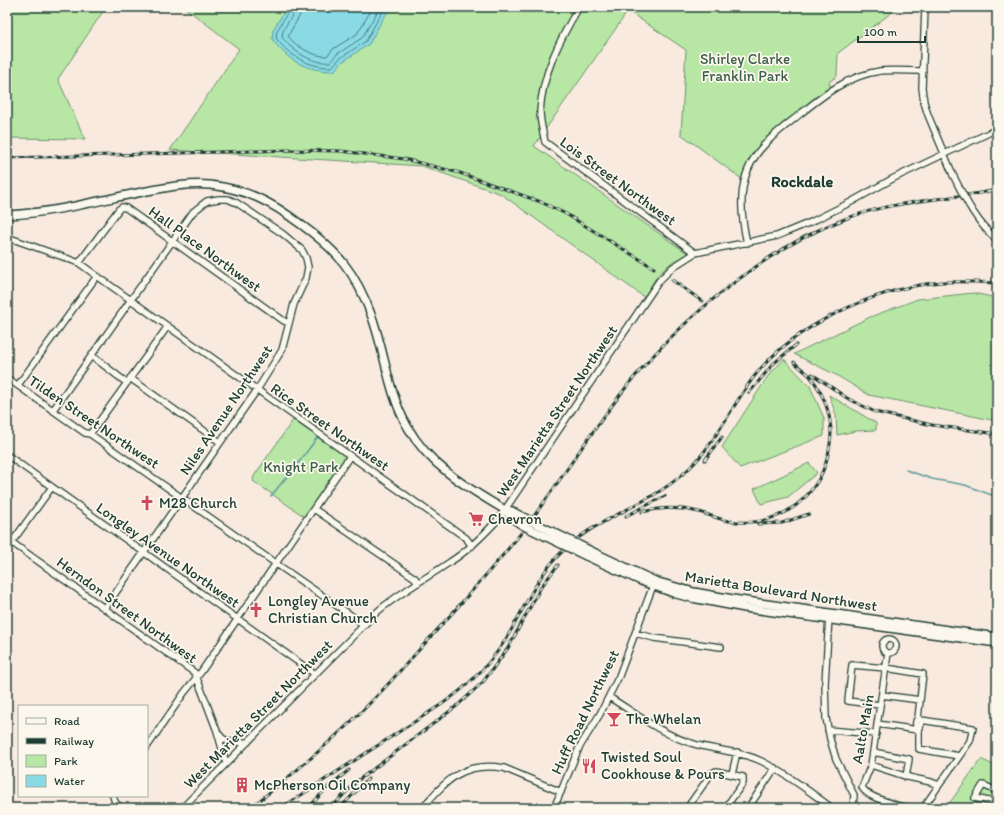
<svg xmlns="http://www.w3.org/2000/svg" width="1004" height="815" font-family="Itim,sans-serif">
	<rect width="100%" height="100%" fill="#f9eadf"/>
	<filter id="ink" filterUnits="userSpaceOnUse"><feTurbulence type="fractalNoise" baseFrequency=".025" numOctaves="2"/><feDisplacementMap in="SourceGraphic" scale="8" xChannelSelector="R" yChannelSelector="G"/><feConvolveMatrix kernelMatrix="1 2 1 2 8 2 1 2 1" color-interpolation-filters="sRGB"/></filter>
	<g filter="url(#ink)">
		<path fill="#b7e6a5" stroke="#6b926c" d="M7,7H106L58,79L85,139L7,138Z
			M184,7H899L838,53L837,76L829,82L832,91L774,132L743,180L681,134L686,50L628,11L534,146L690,255L672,262L657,276L644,297L501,194L422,166L170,150L239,49Z
			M973,293L997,298V421L869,395L836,375L794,354L870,317L918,299Z
			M784,359L810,386L824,418V436L740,468L722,447L768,376Z
			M829,395L876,423V430L856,431L837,435L836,415Z
			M293,420L347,457L305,517L253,481L254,476Z
			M809,463L817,473L788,497L761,504L754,489Z
			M981,759L997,767V808H946Z"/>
		<path fill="#89dae5" stroke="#5f9b9e" d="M287,7H391L381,22L369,44L342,62L334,71C306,71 288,61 272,39L273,30Z"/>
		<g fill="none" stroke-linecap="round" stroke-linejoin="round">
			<path stroke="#497c7b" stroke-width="1" d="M290,7L289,10L277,31L276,38C289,56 310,68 332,67L339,59L366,41L378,19L386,7
				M295,7C294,18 282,26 282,37C292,51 312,64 330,62L337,54L362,38L380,7
				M301,7L300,15L288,36C295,46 314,57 327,56L333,49L357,34L373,7"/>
			<path stroke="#5f9b9e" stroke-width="1.5" d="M906,470L932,479L965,485L997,497
				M271,496L303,457L319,435"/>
			<g stroke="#1f3d34" stroke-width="8">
				<path id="minor" d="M579,7C560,39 542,74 540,112C540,121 543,133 545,142L695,253
					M925,7L922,88L924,102L928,115L953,175
					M7,237L66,258L79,263L97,276L466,538L472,546
					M747,243C738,204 738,170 768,141C776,133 785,126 794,119C820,98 845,76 880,71C894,70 909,71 923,71
					M79,263L119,209L122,207L126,208L284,321L289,323
					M92,356L127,383
					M7,378L85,433L90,434C180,496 268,559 358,620L363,625
					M130,378L220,442
					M18,385L97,276
					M53,410L193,212L207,201L219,199H228L237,203L283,234L302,250L306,258L308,267L306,278L294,304L282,350L257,390L105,608
					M90,434L168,326
					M7,455L315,674
					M314,509L415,578L418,583
					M7,539L195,673L217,731L226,763
					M12,542L52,487
					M829,617L825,683L826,718L830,739L836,759L854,795L853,808
					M635,633L654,638L721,647
					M882 646a7 7 0 1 1 14 0a7 7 0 1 1-14 0Z
					M888,653L871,765L862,787C866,797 889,802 899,806V808
					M882,695L920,700
					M609,697C635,713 661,734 691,743C714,751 739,750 761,761C786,773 810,792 832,808
					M880,705L848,701L852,665L886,668L923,674L918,718
					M918,718L922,721L919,730H918C915,726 915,721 918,718Z
					M921,720L973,728L970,741L923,808
					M877,724L918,730
					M828,730L876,734
					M919,730V749L959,756
					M219,734C226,745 237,742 248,742
					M147,747L184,693L201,672L350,456
					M873,752L909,759L906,777
					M871,765L908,777L931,782L939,785
					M732,774L737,752
					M997,791L983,785L975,798L997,803
					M113,796L115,802L121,808
					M899,806L911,808
					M182,808L377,612C399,593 425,579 450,562C469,550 485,534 500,517L659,281L673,267L695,253L777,236L811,222L851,202L894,178L997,129
					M422,808C447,780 463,761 504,768L561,792
					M554,808L579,748L600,714L619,676L654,583
					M687,808L711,774L716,771L743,777V783L725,808
					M748,808L775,768"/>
			</g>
			<g stroke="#1f3d34" stroke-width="10">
				<path id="major" d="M7,215C54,213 100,200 147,191C168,187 189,183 210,185C246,189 271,202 299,223C337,250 356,272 372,317C385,353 388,392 407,426C429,466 468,488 505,510L512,511L517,514
					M505,510L509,516L522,525
					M589,550L655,581L694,592L733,599L997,637
					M586,556L641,581L676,594L692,598L745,608L997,643"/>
			</g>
			<use href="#minor" stroke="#fbf7ec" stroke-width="5.5"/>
			<use href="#major" stroke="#fbf7ec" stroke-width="7"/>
			<g stroke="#1f3d34" stroke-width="3">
				<path id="rail" d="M7,158L289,150L341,151L404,159L460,173L541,202L566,214L654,268
					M672,280L702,301
					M812,374L847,398L875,412L932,425L997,434
					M749,393L773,364L796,345
					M705,460L722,437
					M642,512C661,507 680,507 699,512C709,515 719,519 729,521C781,529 823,496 830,444C834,421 825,395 810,376C805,371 799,367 794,362
					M626,516L665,496
					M758,524L782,523L809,514
					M250,808C300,769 347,729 390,682C434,633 480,584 522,532C560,483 592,428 632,380C684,317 768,247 845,219C894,200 946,200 997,190
					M281,808L442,704C467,687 487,668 504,642C522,614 533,583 556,558C593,517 644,509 684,473C714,447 729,410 753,378C793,325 876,288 942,282C960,281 979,282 997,283
					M308,808L327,788L349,770
					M331,808L356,782L458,705L483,682L508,648L541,587L558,565
					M340,808L368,779"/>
			</g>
			<use href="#rail" stroke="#fbf7ec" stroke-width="1.5" stroke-dasharray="4.5" stroke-linecap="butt"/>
			<g stroke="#1f3d34" stroke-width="8" stroke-linecap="butt">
				<path id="minor-bridge" d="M953,175C965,199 976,222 997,240"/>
			</g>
			<g stroke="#1f3d34" stroke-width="10" stroke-linecap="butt">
				<path id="major-bridge" d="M517,514L589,550
					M522,525L586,556"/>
			</g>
			<use href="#minor-bridge" stroke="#fbf7ec" stroke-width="5.5"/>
			<use href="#major-bridge" stroke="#fbf7ec" stroke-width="7"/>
		</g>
	</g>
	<defs>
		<g id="church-bare" transform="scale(1.2)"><path d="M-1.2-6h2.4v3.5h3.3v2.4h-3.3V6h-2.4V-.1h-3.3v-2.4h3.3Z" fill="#d1495b" stroke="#fbf7ec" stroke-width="2.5" paint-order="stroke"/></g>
		<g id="supermarket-bare" transform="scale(1.2)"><path d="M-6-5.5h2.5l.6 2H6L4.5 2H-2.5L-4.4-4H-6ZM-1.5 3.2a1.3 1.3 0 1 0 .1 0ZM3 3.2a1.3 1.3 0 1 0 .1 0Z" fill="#d1495b" stroke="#fbf7ec" stroke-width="2.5" paint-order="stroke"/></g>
		<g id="bar-bare" transform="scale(1.2)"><path d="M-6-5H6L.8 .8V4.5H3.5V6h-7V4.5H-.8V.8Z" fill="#d1495b" stroke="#fbf7ec" stroke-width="2.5" paint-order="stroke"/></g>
		<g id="restaurant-bare" transform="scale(1.2)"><path d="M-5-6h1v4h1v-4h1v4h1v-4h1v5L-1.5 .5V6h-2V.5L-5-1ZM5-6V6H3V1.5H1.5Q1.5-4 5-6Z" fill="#d1495b" stroke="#fbf7ec" stroke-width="2.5" paint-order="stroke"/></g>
		<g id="building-bare" transform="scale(1.2)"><path d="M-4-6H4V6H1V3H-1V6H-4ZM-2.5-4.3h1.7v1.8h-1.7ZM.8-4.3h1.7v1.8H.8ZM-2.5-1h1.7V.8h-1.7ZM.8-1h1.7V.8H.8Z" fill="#d1495b" stroke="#fbf7ec" stroke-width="2.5" paint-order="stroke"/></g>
	</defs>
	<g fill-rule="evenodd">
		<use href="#church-bare" x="147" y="503"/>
		<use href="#supermarket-bare" x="476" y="519"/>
		<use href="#church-bare" x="256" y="610"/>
		<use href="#bar-bare" x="614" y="719"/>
		<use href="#restaurant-bare" x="589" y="766"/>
		<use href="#building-bare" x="242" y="785"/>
	</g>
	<g text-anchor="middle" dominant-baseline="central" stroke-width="3.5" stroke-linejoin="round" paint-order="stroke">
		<g font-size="15" fill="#3d5f4b" stroke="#fbf7ec">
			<text x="745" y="59">Shirley Clarke<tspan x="745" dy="17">Franklin Park</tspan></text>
			<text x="301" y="467">Knight Park</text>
		</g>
		<g font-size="15" fill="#1f3d34" stroke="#fbf7ec">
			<text transform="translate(618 181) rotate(36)">Lois Street Northwest</text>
			<text transform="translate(205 249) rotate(36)">Hall Place Northwest</text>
			<text transform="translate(226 410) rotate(-56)">Niles Avenue Northwest</text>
			<text transform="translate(557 411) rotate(-56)">West Marietta Street Northwest</text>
			<text transform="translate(94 422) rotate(34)">Tilden Street Northwest</text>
			<text transform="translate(330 427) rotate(35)">Rice Street Northwest</text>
			<text transform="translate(168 555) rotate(35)">Longley Avenue Northwest</text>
			<text transform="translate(781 591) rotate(9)">Marietta Boulevard Northwest</text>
			<text transform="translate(127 610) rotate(36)">Herndon Street Northwest</text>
			<text transform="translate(585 712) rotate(-64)">Huff Road Northwest</text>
			<text transform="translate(258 714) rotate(-45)">West Marietta Street Northwest</text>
			<text transform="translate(863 729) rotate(-80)">Aalto Main</text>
		</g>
		<g font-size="15" fill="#1f3d34" stroke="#fbf7ec" text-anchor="start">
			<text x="159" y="503">M28 Church</text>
			<text x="488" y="519">Chevron</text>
			<text x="268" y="601">Longley Avenue<tspan x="268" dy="17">Christian Church</tspan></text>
			<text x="626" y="719">The Whelan</text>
			<text x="601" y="757">Twisted Soul<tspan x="601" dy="17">Cookhouse &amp; Pours</tspan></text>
			<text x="254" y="785">McPherson Oil Company</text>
		</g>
		<g font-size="16" font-weight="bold" fill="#1f3d34" stroke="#fbf7ec">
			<text x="802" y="181">Rockdale</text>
		</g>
	</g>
	<rect width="1004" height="815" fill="none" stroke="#fbf7ec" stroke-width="24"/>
	<rect x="12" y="12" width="980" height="791" fill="none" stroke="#1f3d34" stroke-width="1.5" filter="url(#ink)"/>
	<rect x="18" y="705" width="130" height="92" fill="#fbf7ec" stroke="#a3ada2"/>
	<rect x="26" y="718" width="20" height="6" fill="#fbf7ec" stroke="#a3ada2"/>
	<text x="54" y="725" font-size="12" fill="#1f3d34">Road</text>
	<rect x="26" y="738" width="20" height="6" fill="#1f3d34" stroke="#a3ada2"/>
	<text x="54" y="745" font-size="12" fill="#1f3d34">Railway</text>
	<rect x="26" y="755" width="20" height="12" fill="#b7e6a5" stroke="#a3ada2"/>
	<text x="54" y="765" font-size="12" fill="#1f3d34">Park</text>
	<rect x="26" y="775" width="20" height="12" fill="#89dae5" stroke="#a3ada2"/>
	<text x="54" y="785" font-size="12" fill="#1f3d34">Water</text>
	<path d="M858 36v6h67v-6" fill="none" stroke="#1f3d34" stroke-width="2"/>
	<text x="864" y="36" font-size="12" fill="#1f3d34" stroke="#fbf7ec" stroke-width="3" paint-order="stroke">100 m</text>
</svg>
